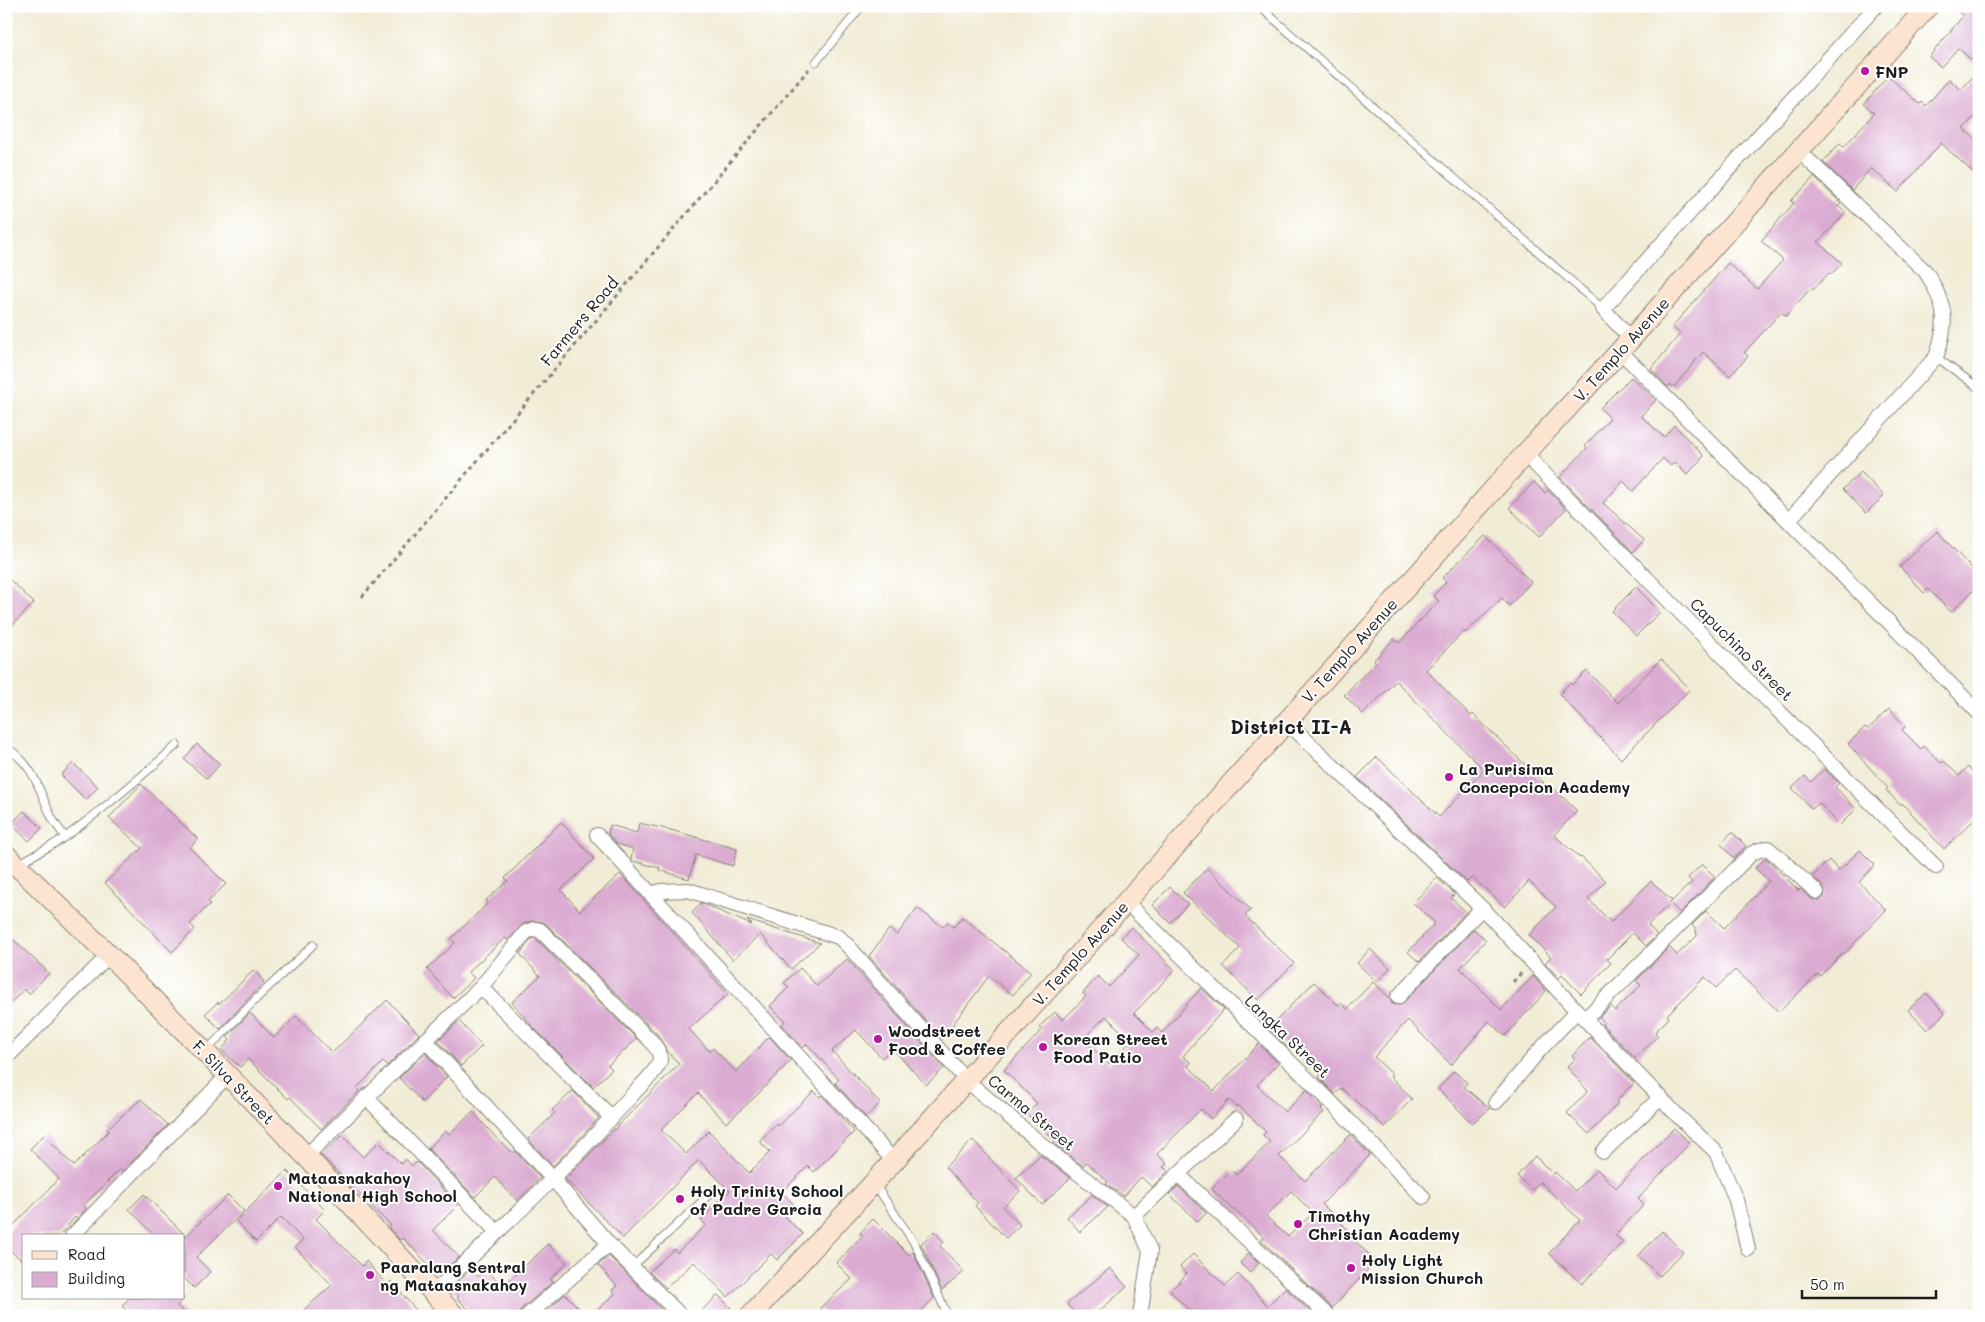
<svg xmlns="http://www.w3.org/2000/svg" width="1985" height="1322" font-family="Mali,sans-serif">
	<rect width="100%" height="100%" fill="#fff"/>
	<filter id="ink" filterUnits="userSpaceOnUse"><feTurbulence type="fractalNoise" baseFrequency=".02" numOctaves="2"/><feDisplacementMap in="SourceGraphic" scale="10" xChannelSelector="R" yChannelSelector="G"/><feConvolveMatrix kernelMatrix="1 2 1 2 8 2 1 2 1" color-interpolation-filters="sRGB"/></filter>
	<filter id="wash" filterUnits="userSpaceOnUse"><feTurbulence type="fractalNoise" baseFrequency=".0096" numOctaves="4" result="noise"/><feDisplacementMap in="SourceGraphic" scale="20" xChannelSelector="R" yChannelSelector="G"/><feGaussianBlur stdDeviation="1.12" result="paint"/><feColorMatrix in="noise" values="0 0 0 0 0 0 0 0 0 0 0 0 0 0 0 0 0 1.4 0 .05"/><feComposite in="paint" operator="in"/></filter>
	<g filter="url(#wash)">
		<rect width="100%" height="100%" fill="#f1ecd5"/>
		<g id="blocks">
			<path fill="#dbacd2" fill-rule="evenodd" d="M1952,6H1979V67L1958,48L1941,67L1929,57L1963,16Z
				M1979,70V112L1964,129L1979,143V178L1941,143L1898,192L1871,168L1852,190L1823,162L1840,143L1844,147L1874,113L1864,104L1888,76L1920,104L1922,102L1926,106L1949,79L1961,90Z
				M1814,177L1841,203L1838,206L1846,213L1818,242L1842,263L1831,275L1829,273L1813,290L1811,288L1786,316L1781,312L1744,353L1748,356L1730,376L1703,352L1674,387L1670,384L1668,387L1651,369L1680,334L1672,327L1728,263L1757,289L1783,260L1761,241L1794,203L1791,201Z
				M1631,377L1656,400L1641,416L1664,437L1674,425L1704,456L1687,475L1674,462L1671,466L1663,458L1633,491L1623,481L1603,503L1644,540L1633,552L1560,477L1587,448L1585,446L1610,418L1600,408Z
				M1861,472L1884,496L1866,513L1843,489Z
				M1534,482L1545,493L1548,490L1566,509L1539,537L1509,508Z
				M1937,531L1979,576V585L1951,612L1928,589L1924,593L1900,567Z
				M1485,536L1531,582L1509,606L1502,598L1465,633L1464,631L1426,670L1471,716L1473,714L1547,786L1549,784L1577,811L1554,835L1580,858L1581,857L1606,881L1588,899L1611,922L1651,881L1672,901L1648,925L1657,935L1646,946L1633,933L1607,959L1611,963L1581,994L1562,975L1559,978L1545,963L1551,957L1529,935L1556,907L1529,881L1505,907L1472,877L1467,882L1357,777L1377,757L1439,817L1484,770L1396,681L1363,714L1344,695L1376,662L1374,660L1394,639L1399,643L1439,601L1433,596L1446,582L1442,578Z
				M6,576L34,603L6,632Z
				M1636,587L1660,612L1636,636L1612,611Z
				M1661,659L1690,689L1621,759L1559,694L1570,683L1572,685L1587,671L1618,703Z
				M1889,709L1905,726L1902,730L1921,749L1924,746L1941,763L1944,761L1959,776L1968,767L1979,778V815L1944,849L1902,803L1900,805L1886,790L1888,788L1848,744L1865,727L1868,729Z
				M197,744L220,764L207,779L184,759Z
				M73,763L98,787L86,800L61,775Z
				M1824,769L1839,783L1835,787L1856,809L1840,825L1819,803L1812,809L1792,788L1805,776L1811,782Z
				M141,784L198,839L190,848L226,884L208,902L210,904L190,924L195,929L172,952L105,883L142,848L109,818Z
				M24,811L42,828L29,841L11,824Z
				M561,822L594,859L561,890L580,911L620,874L728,994L689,1029L709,1051L713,1048L736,1072L769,1037L791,1060L754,1098L726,1123L698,1093L661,1130L686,1154L709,1131L749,1173L770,1152L759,1141L777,1124L778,1126L814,1091L820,1097L822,1095L854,1132L814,1172L808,1166L782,1192L796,1207L785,1217L803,1234L777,1260L771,1254L728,1297L694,1262L666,1288L649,1272L674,1249L677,1253L706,1225L701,1220L730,1191L699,1160L623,1238L565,1179L679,1064L668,1052L657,1034L546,924L541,921H531L523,924L508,940L505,938L468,972L474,978L453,998L427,969L455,943L451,939L488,903L486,900L508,881L505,878Z
				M639,823L671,830L737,849L733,866L696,855L689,879L659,870L660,868L633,861L631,859L633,849L617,844L608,834L610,825L637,833Z
				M1732,832L1746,846L1734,858L1721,844Z
				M1860,850L1875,865L1859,882L1886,910L1844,954L1843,953L1820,976L1818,974L1779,1012L1735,970L1716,988L1705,977L1667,1015L1669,1018L1655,1032L1658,1036L1635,1058L1602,1024L1604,1022L1599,1017L1611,1006L1615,1011L1641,985L1636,981L1669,947L1677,955L1697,936L1696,930L1692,925L1706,911L1724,928L1755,896L1769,881L1755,868L1766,858L1799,891L1800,889L1812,899L1819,900L1824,897L1825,890L1813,876L1829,860L1839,871Z
				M1702,864L1715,877L1680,913L1670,903L1692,882L1688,878Z
				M1207,868L1251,910L1245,916L1294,963L1258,1000L1223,966L1240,948L1183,893Z
				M1437,878L1455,894L1451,898L1466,912L1419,962L1408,952L1435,923L1413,903Z
				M1170,887L1188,904L1170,923L1152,905Z
				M701,903L752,925L747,920L820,943L791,969L760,934L733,960L692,913Z
				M917,908L943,927L947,922L954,927L962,917L1031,972L1013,995L989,976L942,1039L869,956L889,929L897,935Z
				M1131,927L1175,970L1134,1013L1153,1032L1157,1028L1162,1033L1201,988L1224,1009L1183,1056L1191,1063L1188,1066L1214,1091L1259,1044L1278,1063L1257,1085L1285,1112L1306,1090L1323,1107L1321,1109L1324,1112L1279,1156L1305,1181L1350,1135L1370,1155L1322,1204L1357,1239L1355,1241L1376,1261L1332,1308L1261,1240L1264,1237L1235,1209L1234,1211L1212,1189L1231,1170L1236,1175L1270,1142L1263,1135L1266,1132L1238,1105L1237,1107L1229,1100L1211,1119L1201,1109L1157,1154L1167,1163L1163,1167L1168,1171L1152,1187L1141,1177L1124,1196L1106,1184L1108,1182L1086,1162L1083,1166L1053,1143L1055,1141L1027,1114L1037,1103L1004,1070L1042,1030L1039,1027L1055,1012L1063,1020L1086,996L1083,993L1098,976L1109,987L1139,955L1121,938ZM1106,1016L1131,1041L1109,1064L1083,1039ZM1291,1191L1313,1213L1288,1237L1266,1216Z
				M1474,929L1486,940L1460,968L1501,1010L1533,976L1546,991L1505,1036L1489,1021L1451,1065L1408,1020L1374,1057L1392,1074L1390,1076L1412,1099L1385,1127L1341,1088L1335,1094L1319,1078L1321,1075L1319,1073L1323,1069L1297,1043L1290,1050L1271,1031L1272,1029L1270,1027L1314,982L1338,1005L1341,1003L1347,1009L1373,982L1390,998L1392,1004L1401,1005Z
				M6,933L49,973L29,994L24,989L6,1008Z
				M535,938L637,1039L608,1065L612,1069L593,1087L532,1026L512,1002L540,976L520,954L531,939Z
				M1370,949L1390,968L1377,982L1357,963Z
				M847,959L944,1068L926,1085L892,1048L882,1058L856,1030L832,1051L880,1103L866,1117L835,1083L839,1079L807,1044L803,1048L782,1025L785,1021L770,1006L789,987L784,983L800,968L817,986Z
				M254,970L264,982L220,1029L205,1014L218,1002L219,1004Z
				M1926,993L1945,1013L1927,1030L1908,1010Z
				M387,1000L419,1034L387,1066L383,1062L357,1088L359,1091L321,1129L290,1097L288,1099L248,1059L240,1067L221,1050L230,1040L227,1037L250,1013L274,1038L296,1016L332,1053Z
				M459,1021L482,1046L461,1066L438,1041Z
				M1590,1037L1634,1083L1616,1101L1618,1103L1589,1134L1567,1113L1588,1091L1567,1067L1575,1059L1572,1056Z
				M425,1053L447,1077L422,1102L399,1078Z
				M1454,1071L1467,1083L1464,1087L1490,1109L1472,1123L1438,1089Z
				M573,1091L599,1118L553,1166L528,1139L555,1113L552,1110Z
				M141,1099L168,1125L122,1172L120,1169L83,1206L86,1209L77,1219L75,1217L59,1236H24V1262L6,1247V1233L59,1179L30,1149L44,1135L74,1166L109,1131L107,1129Z
				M473,1112L496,1138L513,1153L515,1151L540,1178L517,1201L495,1177L475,1197L428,1149L445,1131L449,1134Z
				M1674,1128L1690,1143L1638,1199L1644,1205L1615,1235L1623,1242L1582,1284L1549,1253L1580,1220L1540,1182L1532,1190L1517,1176L1535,1156L1553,1174L1555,1172L1575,1191L1597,1169L1616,1188Z
				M342,1135L363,1157L379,1142L401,1164L406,1159L412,1166L417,1162L458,1205L433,1230L459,1257L439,1275L403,1238L400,1240L389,1228L391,1226L321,1155Z
				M973,1140L1020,1191L1003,1207L1020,1225L1006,1238L975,1206L978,1203L945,1167Z
				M1040,1155L1070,1178L1042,1205L1016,1178Z
				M287,1171L325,1210L316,1219L362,1266L366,1261L387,1285L391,1281L421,1316H297L332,1285L295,1247L303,1240L281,1217L256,1242L236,1221Z
				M1178,1186L1206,1213L1198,1222L1169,1194Z
				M144,1194L186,1236H155L129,1209Z
				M228,1195L244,1211L196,1257L210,1272L194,1288L184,1278V1238Z
				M1092,1195L1108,1207L1080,1232L1067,1217Z
				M873,1219L909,1255L913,1252L934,1298L917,1316H827L820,1308L852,1279L836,1263L863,1235L860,1233Z
				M934,1231L944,1242L940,1246L964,1272L942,1290L921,1244Z
				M1662,1231L1683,1252L1660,1276L1638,1256Z
				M548,1244L567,1263L550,1279L553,1282L521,1309L518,1316H475L457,1298L459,1296L451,1288L471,1269L478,1277L486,1269L503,1287Z
				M1249,1253L1259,1263L1250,1273L1240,1263Z
				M1193,1254L1225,1286L1238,1274L1268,1306L1285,1288L1315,1316H1195L1170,1291L1187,1274L1180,1267Z
				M609,1256L668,1316H591L615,1294L612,1290L617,1286L598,1265Z
				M1110,1268L1127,1287L1093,1316H1077L1067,1304Z
				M565,1294L587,1316H541Z
				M718,1295L731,1308L723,1316H696Z
				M129,1298H184L177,1306L188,1316H132L122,1306Z"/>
		</g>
	</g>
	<g filter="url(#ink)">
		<use href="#blocks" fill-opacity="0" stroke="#868478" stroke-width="1"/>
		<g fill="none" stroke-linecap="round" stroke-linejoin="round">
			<g stroke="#868478" stroke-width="9">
				<path id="lane" d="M1259,6L1603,309
					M816,62L862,6
					M1936,357L1979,388
					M6,747C36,767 38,789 52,818C56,825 61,831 65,837
					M6,874C24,857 48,850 68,835C106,807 141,777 177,745
					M207,1050L257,998L313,945
					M874,1183L915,1244L948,1316
					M632,1267L715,1189"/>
			</g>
			<g stroke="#868478" stroke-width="16">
				<path id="street" d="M1631,339L1603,309L1876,6
					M1620,351L1979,713
					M1525,454L1721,654L1936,867
					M1789,520L1936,357C1949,321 1946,305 1926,272L1799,151
					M1286,721L1487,913L1577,1011L1680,1118L1716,1152L1736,1200L1748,1249
					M597,835L894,1161
					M650,894L661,891L688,890L839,937L850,948L966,1080L1053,1154L1134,1216L1150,1251L1140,1316
					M1126,902L1329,1100L1423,1197
					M481,987L612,1118
					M1398,997L1482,908
					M1585,1019L1751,854L1759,850L1768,848L1817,892
					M425,1040L552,1178L609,1244L681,1316
					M6,1058L109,955
					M366,1097L497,1232
					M1496,1102L1538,1052L1577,1011
					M1603,1152L1661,1097
					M306,1156L481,987L526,932L534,929L540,930L650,1040C655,1046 661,1052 660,1060C657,1072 640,1086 632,1095C570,1165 501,1229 433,1293
					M1179,1175L1328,1316
					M1134,1216L1236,1119
					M72,1236L227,1076
					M527,1316L609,1244"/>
			</g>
			<g stroke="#868478" stroke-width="22">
				<path id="secondary" d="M6,855L109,955L205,1052L306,1156L455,1316
					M750,1316L894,1161L1092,940L1525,454L1620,351L1928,6"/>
			</g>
			<path stroke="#868478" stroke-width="3" stroke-dasharray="4 4" stroke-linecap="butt" d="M362,597L809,69
				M1513,982L1521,973"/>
			<use href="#lane" stroke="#fff" stroke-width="7"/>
			<use href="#street" stroke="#fff" stroke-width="14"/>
			<use href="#secondary" stroke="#fde4d0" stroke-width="20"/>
		</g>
	</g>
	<g fill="#b5179e" stroke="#fff" stroke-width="2">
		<circle cx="1865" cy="71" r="5"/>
		<circle cx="1449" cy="777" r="5"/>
		<circle cx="878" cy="1039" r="5"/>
		<circle cx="1043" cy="1047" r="5"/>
		<circle cx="278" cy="1186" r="5"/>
		<circle cx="680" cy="1199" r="5"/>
		<circle cx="1298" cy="1224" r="5"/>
		<circle cx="1351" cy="1268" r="5"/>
		<circle cx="370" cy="1275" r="5"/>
	</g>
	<g text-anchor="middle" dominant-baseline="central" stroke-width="4" stroke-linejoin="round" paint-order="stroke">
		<g font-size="16" font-weight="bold" fill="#1c1c1c" stroke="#fff" text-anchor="start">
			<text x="1875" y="71">FNP</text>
			<text x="1459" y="768">La Purisima<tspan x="1459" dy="18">Concepcion Academy</tspan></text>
			<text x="888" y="1030">Woodstreet<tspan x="888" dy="18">Food &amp; Coffee</tspan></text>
			<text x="1053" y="1038">Korean Street<tspan x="1053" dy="18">Food Patio</tspan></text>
			<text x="288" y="1177">Mataasnakahoy<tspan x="288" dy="18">National High School</tspan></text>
			<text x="690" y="1190">Holy Trinity School<tspan x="690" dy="18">of Padre Garcia</tspan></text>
			<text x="1308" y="1215">Timothy<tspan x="1308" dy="18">Christian Academy</tspan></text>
			<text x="1361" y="1259">Holy Light<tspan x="1361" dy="18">Mission Church</tspan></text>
			<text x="380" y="1266">Paaralang Sentral<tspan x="380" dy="18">ng Mataasnakahoy</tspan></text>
		</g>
		<g font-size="16" fill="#1c1c1c" stroke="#fff">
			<text transform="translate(579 321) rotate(-50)">Farmers Road</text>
			<text transform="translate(1621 349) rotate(-48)">V. Templo Avenue</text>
			<text transform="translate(1742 649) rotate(45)">Capuchino Street</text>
			<text transform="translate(1349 650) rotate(-48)">V. Templo Avenue</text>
			<text transform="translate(1080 953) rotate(-48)">V. Templo Avenue</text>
			<text transform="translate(1288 1036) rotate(44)">Langka Street</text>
			<text transform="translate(234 1082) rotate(46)">F. Silva Street</text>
			<text transform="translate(1032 1112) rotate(40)">Carma Street</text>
		</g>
		<g font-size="19" font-weight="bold" fill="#1c1c1c" stroke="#fff">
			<text x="1291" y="726">District II-A</text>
		</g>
	</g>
	<rect width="1985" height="1322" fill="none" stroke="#fff" stroke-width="25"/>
	<rect x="22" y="1234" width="162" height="65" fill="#ffffff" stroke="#a4a4a4"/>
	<rect x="32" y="1251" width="25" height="8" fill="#fde4d0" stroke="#a4a4a4"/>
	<text x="68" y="1260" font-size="15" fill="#1c1c1c">Road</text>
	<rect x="32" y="1272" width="25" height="15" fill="#dbacd2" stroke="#a4a4a4"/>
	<text x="68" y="1284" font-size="15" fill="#1c1c1c">Building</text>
	<path d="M1802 1290v8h134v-8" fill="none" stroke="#1c1c1c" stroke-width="2.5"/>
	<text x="1810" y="1290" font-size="15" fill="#1c1c1c" stroke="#ffffff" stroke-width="4" paint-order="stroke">50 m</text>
</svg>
